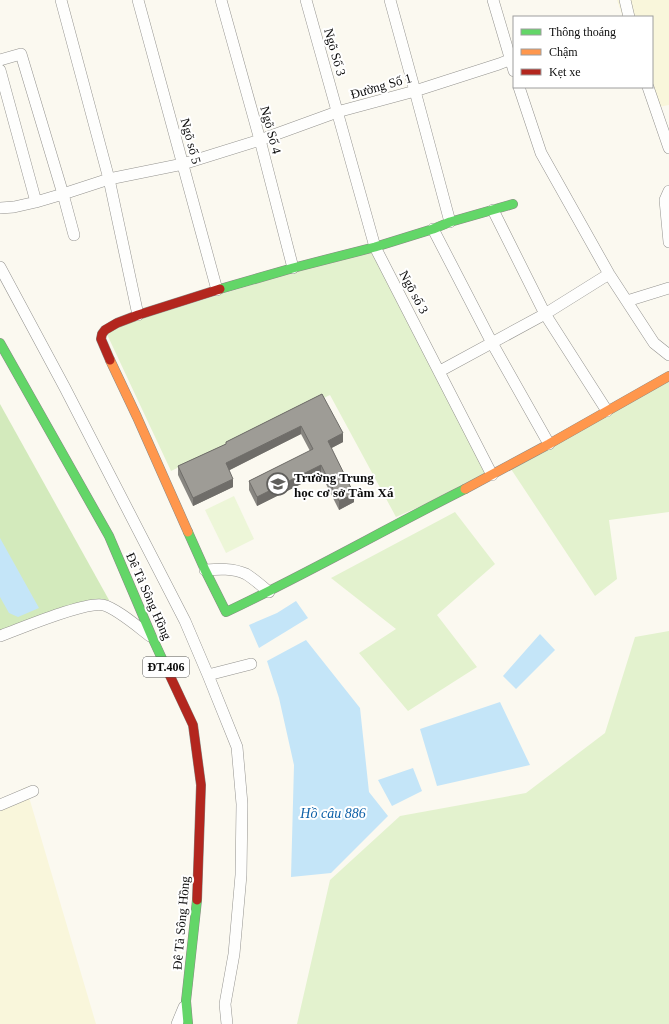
<svg xmlns="http://www.w3.org/2000/svg" width="669" height="1024" font-family="'Times New Roman',serif">
	<rect width="100%" height="100%" fill="#fbf9f0"/>
	<path fill="#f9f6db" d="M617,0H669V105L653,108L652,17H623Z
		M26,787L96,1024H0V801Z"/>
	<path fill="#e3f2ce" d="M375,247L492,475L396,517L330,395L171,471L105,330Z
		M669,376V512L609,520L617,579L595,596L509,466Z
		M455,512L495,564L437,615L477,667L408,711L359,653L396,629L331,578Z
		M669,631V1024H297L330,880L400,816L526,793L605,733L635,637Z"/>
	<path fill="#d3eabc" d="M0,404L109,600L0,630Z"/>
	<path fill="#edf6d8" d="M234,496L254,539L226,553L205,510Z"/>
	<path fill="#c4e5f8" d="M0,538L39,608L18,617L9,613L0,597Z
		M296,601L308,618L259,648L249,625L277,613Z
		M540,634L555,650L516,689L503,676Z
		M306,640L360,708L369,792L388,816L331,873L291,877L294,765L279,698L267,661Z
		M500,702L530,765L437,786L420,729Z
		M413,768L422,791L392,806L378,780Z"/>
	<g fill="none" stroke-linecap="round" stroke-linejoin="round">
		<g stroke="#94938f" stroke-width="12">
			<path id="street" d="M61,0L109,179L138,315
				M138,0L217,290
				M221,0L260,140L293,268
				M306,0L375,247L492,475
				M390,0L415,91L450,222
				M493,0L514,71
				M625,0L629,17
				M0,60L21,54L63,194L74,235
				M0,70L36,202
				M519,87L541,153L609,274L654,343L669,355
				M648,87L669,148
				M669,191L665,200L669,242
				M0,208L14,207L36,202L63,194L109,179L183,164L260,140L337,112L415,91L499,64L514,58
				M493,210L545,314L607,411
				M433,229L492,343L549,444
				M0,267L65,388L185,621L208,675L237,747L242,804L241,875L234,954L225,1004L227,1024
				M627,301L669,288
				M440,371L545,314L609,274
				M205,570C219,569 233,568 246,574C254,579 262,586 269,592
				M0,636C20,629 85,601 103,605C116,608 138,627 150,636
				M208,675L251,664
				M0,805L33,791
				M177,1024L184,1007"/>
		</g>
		<g stroke="#8a8985" stroke-width="10">
			<path id="fast" d="M220,289L293,268L375,247L433,229L450,222L513,204
				M0,343L109,536L152,637L164,663
				M188,532L205,570L226,612C307,574 385,529 465,489
				M188,1024L186,1001L197,900"/>
		</g>
		<g stroke="#8a8985" stroke-width="10">
			<path id="slow" d="M110,360L137,417L188,532
				M465,489L549,444L669,376"/>
		</g>
		<g stroke="#8a8985" stroke-width="10">
			<path id="jam" d="M110,360L101,339L102,334L105,330L117,323L138,315L220,289
				M164,663L193,725L201,785L197,900"/>
		</g>
		<use href="#street" stroke="#fefefd" stroke-width="11"/>
		<use href="#fast" stroke="#63d668" stroke-width="9"/>
		<use href="#slow" stroke="#ff974d" stroke-width="9"/>
		<use href="#jam" stroke="#b3261e" stroke-width="9"/>
	</g>
	<path fill="#888681" d="M322,394L343,442L331,448L354,502L339,510L321,474L257,506L249,490V481L310,451L301,434L229,470L233,487L193,506L178,475V466L226,444V442Z"/>
	<path fill="#6f6d69" d="M301,426V434L226,472V463Z
		M343,433V442L328,450V441Z
		M321,465V474L257,506V497Z
		M233,479V487L193,506V498Z
		M354,494V502L339,510V501Z"/>
	<path fill="#9e9c96" stroke="#6f6d69" d="M322,394L343,433L328,441L354,494L339,501L321,465L257,497L249,481L313,449L301,426L226,463L233,479L193,498L178,466L226,444V442Z"/>
	<defs>
		<g id="school-ring" transform="scale(1.15)"><circle r="9.5" fill="#fff" stroke="#605f5c" stroke-width="1.5"/><path d="M0-5L7-2L0 1L-7-2ZM-4 1L0 2.5L4 1V4Q0 6-4 4Z" fill="#605f5c"/></g>
	</defs>
	<g fill-rule="evenodd">
		<use href="#school-ring" x="278" y="484"/>
	</g>
	<g text-anchor="middle" dominant-baseline="central" stroke-width="4" stroke-linejoin="round" paint-order="stroke">
		<rect fill="#fff" stroke="#555" stroke-width="1" x="143" y="657" width="46" height="20" rx="3"/>
		<g font-size="12" font-weight="bold" fill="#0c0c0c">
			<text x="166" y="667">ĐT.406</text>
		</g>
		<g font-size="13" fill="#0c0c0c" stroke="#fff">
			<text transform="translate(335 52) rotate(74)">Ngõ Số 3</text>
			<text transform="translate(381 86) rotate(-16)">Đường Số 1</text>
			<text transform="translate(271 130) rotate(75)">Ngõ Số 4</text>
			<text transform="translate(191 141) rotate(75)">Ngõ số 5</text>
			<text transform="translate(414 292) rotate(62)">Ngõ số 3</text>
			<text transform="translate(149 596) rotate(66)">Đê Tả Sông Hồng</text>
			<text transform="translate(181 923) rotate(-85)">Đê Tả Sông Hồng</text>
		</g>
		<g font-size="13" font-weight="bold" fill="#0c0c0c" stroke="#fff" text-anchor="start">
			<text x="294" y="477">Trường Trung<tspan x="294" dy="15">học cơ sở Tàm Xá</tspan></text>
		</g>
		<g font-size="14" font-style="italic" fill="#0d60a7" stroke="#fff">
			<text x="333" y="813">Hồ câu 886</text>
		</g>
	</g>
	<rect x="513" y="16" width="140" height="72" fill="#ffffff" stroke="#9e9e9e"/>
	<rect x="521" y="29" width="20" height="6" fill="#63d668" stroke="#9e9e9e"/>
	<text x="549" y="36" font-size="12" fill="#0c0c0c">Thông thoáng</text>
	<rect x="521" y="49" width="20" height="6" fill="#ff974d" stroke="#9e9e9e"/>
	<text x="549" y="56" font-size="12" fill="#0c0c0c">Chậm</text>
	<rect x="521" y="69" width="20" height="6" fill="#b3261e" stroke="#9e9e9e"/>
	<text x="549" y="76" font-size="12" fill="#0c0c0c">Kẹt xe</text>
</svg>
